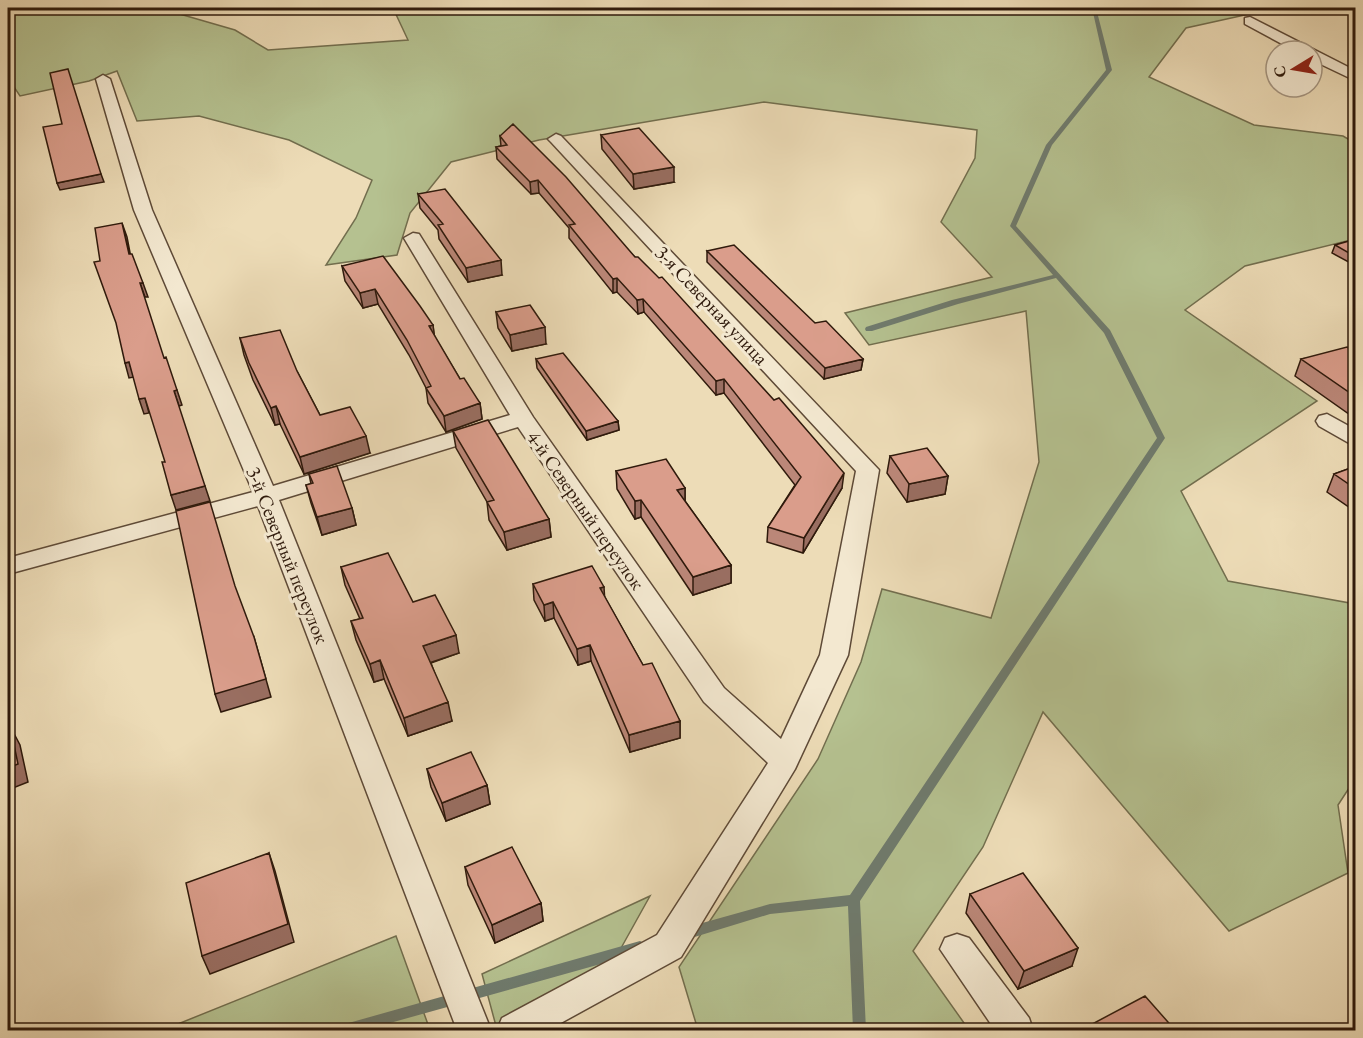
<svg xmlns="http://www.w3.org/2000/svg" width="1363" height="1038" font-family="'EB Garamond',serif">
	<rect width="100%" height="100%" fill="#eddcb7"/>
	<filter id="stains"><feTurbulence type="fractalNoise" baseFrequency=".00333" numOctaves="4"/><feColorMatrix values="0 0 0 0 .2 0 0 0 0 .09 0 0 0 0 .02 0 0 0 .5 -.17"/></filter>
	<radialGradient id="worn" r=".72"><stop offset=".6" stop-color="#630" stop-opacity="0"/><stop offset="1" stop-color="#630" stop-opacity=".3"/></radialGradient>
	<path fill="#b5c190" stroke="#726e4e" stroke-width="1.5" d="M8,8H159L235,30L268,50L408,40L393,8H1277L1186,28L1149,77L1254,125L1343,136L1355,143V239L1245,266L1185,310L1317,401L1181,491L1228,581L1355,604V779L1338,805L1348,873L1229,931L1043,712L983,847L913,951L969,1030H698L679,967L818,759L861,662L882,589L991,618L1039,462L1026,311L869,345L845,313L992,277L941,222L975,158L977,130L764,102L539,140L451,162L410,213L397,255L326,265L356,218L372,180L289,140L199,116L137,121L117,71L89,81L20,96L8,78Z
		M650,896L611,966L496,1026L482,974Z
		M396,936L430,1030H163Z"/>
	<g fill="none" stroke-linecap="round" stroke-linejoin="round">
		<path fill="#6f7b6e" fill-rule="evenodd" d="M1092,8H1096L1112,70L1052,145L1016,226L1110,330L1165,438L860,901L866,1030H853L848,906L770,914L688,939L684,937L682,933L684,929L688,927L770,904L850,895L1157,438L1104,333L1056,278L958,304L872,331H866L865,329L866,327L952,300L1053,275L1010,226L1046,145L1106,70Z
			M640,941L644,943L646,947L644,951L640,953L365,1030H338L340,1026L345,1024Z"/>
		<g stroke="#5e4a37" stroke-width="3">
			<path id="minor" d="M1250,17L1356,71V81L1312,60V51H1295L1245,24V18Z
				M103,75L110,79L152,210L273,486L510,415L404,238L413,233L419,234L533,417L724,688L781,739L820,655L856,471L551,142L548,139L556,134L561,136L879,470L848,655L795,769L681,957L548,1030H497L502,1018L657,935L768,763L704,702L518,427L279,500L491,1030H457L258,506L8,574V558L253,492L134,210L96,79Z
				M1327,414L1356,430V447L1319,426L1316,421L1319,416Z
				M957,934L969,938L1029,1018L1033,1030H995L940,949L945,938Z"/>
		</g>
		<use href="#minor" fill="#f3e8d0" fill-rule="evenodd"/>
	</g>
	<path fill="#bb8778" stroke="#2f1a0c" stroke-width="1.5" d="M601,135L674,182L634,189L602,149Z
		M500,136L635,257L842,488L803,553L767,542L768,527L795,485L724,393L716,395L644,312L638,314L617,292L613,293L569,238V228L539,193L531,194L497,159L496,147L501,146Z
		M418,194L502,275L468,282L439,239L438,230L420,208Z
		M1356,239V266L1332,253L1335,245Z
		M707,251L815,323L863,359L861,370L824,379L707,262Z
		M342,266L433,325L434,336L460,379L480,403L482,419L446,432L428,403L426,388L409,355L378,304L363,308L345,281Z
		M496,312L546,344L512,351L498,328Z
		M240,338L297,371L320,415L370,453L304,474L280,424L275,425L253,380L244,355Z
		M1356,352V419L1295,376L1301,359Z
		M536,359L618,421L619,430L587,440L537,368Z
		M453,431L549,519L551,537L507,550L489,520L487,502L456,448Z
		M890,456L948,476L945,494L907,502L887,473Z
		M1356,466V512L1327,492L1334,474Z
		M616,471L685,488V501L731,565V583L693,595L641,517L635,519L617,489Z
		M309,474L352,508L356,525L322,535L311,503L306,485L311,484Z
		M341,567L413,602L459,653L431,663L452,721L408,736L384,679L374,682L356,640L351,621L360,619L345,585Z
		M533,584L604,596L643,665L680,721V738L630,752L591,661L578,665L554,618L545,621L534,600Z
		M427,769L487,785L490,804L446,821L431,787Z
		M465,867L541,903L543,921L495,943L468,885Z
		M970,894L1072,966L1018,989L966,913Z"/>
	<path fill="#996e61" stroke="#2f1a0c" stroke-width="1.5" d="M674,167V182L634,189L633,174Z
		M101,174L104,182L60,190L57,183Z
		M538,180L539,193L531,194L530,182Z
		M122,223L127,237L133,268L129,254Z
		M501,260L502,275L468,282L466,268Z
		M617,278V292L613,293V279Z
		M140,283H143L148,297H145Z
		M375,289L378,304L363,308L360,293Z
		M643,299L644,312L638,314L637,300Z
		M433,325L435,340L429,326Z
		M545,327L546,344L512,351L510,335Z
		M863,359L861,370L824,379L825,368Z
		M129,362L134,377L129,378L125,363Z
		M724,379V393L716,395V381Z
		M177,390L182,405L179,406L174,391Z
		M145,398L149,413L144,414L139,399Z
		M480,403L482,419L446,432L444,416Z
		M276,406L280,424L275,425L271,408Z
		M618,421L619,430L587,440L586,431Z
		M366,436L370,453L304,474L300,457Z
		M844,473L842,488L803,553L804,538Z
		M948,476L945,494L907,502L909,484Z
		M205,486L210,501L176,510L171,495Z
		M685,488V506L677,490Z
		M641,500V517L635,519V501Z
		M352,508L356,525L322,535L317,517Z
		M549,519L551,537L507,550L504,532Z
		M731,565V583L693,595V577Z
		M604,587L605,603L600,588Z
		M553,602L554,618L545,621L544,605Z
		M456,635L459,653L426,664L423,646Z
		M254,637L271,697L221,712L215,694Z
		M590,645L591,661L578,665L577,649Z
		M380,660L384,679L374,682L370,664Z
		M448,702L452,721L408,736L404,718Z
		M680,721V738L630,752L629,735Z
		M10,726L20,745L28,782L8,790V768Z
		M487,785L490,804L446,821L442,803Z
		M269,853L275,871L294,942L210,974L202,956Z
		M541,903L543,921L495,943L492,925Z
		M1078,948L1072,966L1018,989L1024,971Z"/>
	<path fill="#da9d8b" stroke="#2f1a0c" stroke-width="1.5" d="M68,69L101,174L57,183L43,127L62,124L50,73Z
		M513,124L566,177L635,257H638L659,278L662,277L774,400L779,398L844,473L804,538L768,527L801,477L724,379L716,381L643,299L637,300L617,278L613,279L569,225L575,224L538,180L530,182L496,147L507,145L500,136Z
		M639,128L674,167L633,174L601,135Z
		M445,189L501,260L466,268L438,225L443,224L418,194Z
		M122,223L129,254H132L143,283H140L164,358L166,357L177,390L174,391L205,486L171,495L162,462H165L145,398L139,399L129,362L125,363L116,323L94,262L100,261L95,228Z
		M1356,239V257L1335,245Z
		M734,245L815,323L826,321L863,359L825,368L707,251Z
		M383,256L420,306L433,325L429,326L460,379L464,378L480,403L444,416L426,388L431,386L407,340L375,289L360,293L342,266Z
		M530,305L545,327L510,335L496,312Z
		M280,330L297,371L320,415L350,407L366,436L300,457L276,406L271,408L249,363L240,338Z
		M1347,347L1356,352V397L1301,359Z
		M563,353L618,421L586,431L536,359Z
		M488,420L549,519L504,532L487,502L494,500L453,431Z
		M927,448L948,476L909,484L890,456Z
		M666,459L685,488L677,490L731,565L693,577L641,500L635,501L616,471Z
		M337,466L352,508L317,517L306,485L313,483L309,474Z
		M1356,466V489L1334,474Z
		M210,502L235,586L254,637L266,679L215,694L176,511Z
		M388,553L413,602L435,595L456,635L423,646L448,702L404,718L380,660L370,664L351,621L363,618L341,567Z
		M592,566L604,587L600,588L643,665L652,663L680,721L629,735L590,645L577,649L553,602L544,605L533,584Z
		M10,726L18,764L8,768V727Z
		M471,752L487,785L442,803L427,769Z
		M512,847L541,903L492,925L465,867Z
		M269,853L288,924L202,956L186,883Z
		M1023,873L1078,948L1024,971L970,894Z
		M1145,996L1175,1030H1081Z"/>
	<g text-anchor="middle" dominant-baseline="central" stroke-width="6" stroke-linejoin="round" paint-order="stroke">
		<g font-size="20" fill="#2f1a0c" stroke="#f3e8d0">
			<text transform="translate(712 305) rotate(47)">3-я Северная улица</text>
			<text transform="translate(586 510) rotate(55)">4-й Северный переулок</text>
			<text transform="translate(288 555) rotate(68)">3-й Северный переулок</text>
		</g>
	</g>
	<rect width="1363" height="1038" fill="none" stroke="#eddcb7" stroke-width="30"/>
	<rect x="9" y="9" width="1345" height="1020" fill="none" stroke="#2f1a0c" stroke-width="3"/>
	<rect x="15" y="15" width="1333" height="1008" fill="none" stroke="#2f1a0c" stroke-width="1.5"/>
	<g transform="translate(1294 69) rotate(259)"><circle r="28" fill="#f3e8d0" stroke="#a59682" stroke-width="1.5"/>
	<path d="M0-4.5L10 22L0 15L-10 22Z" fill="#8f2418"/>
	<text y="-9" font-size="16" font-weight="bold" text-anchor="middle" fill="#2f1a0c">С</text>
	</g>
	<rect width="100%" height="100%" filter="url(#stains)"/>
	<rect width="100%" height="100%" fill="url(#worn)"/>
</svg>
